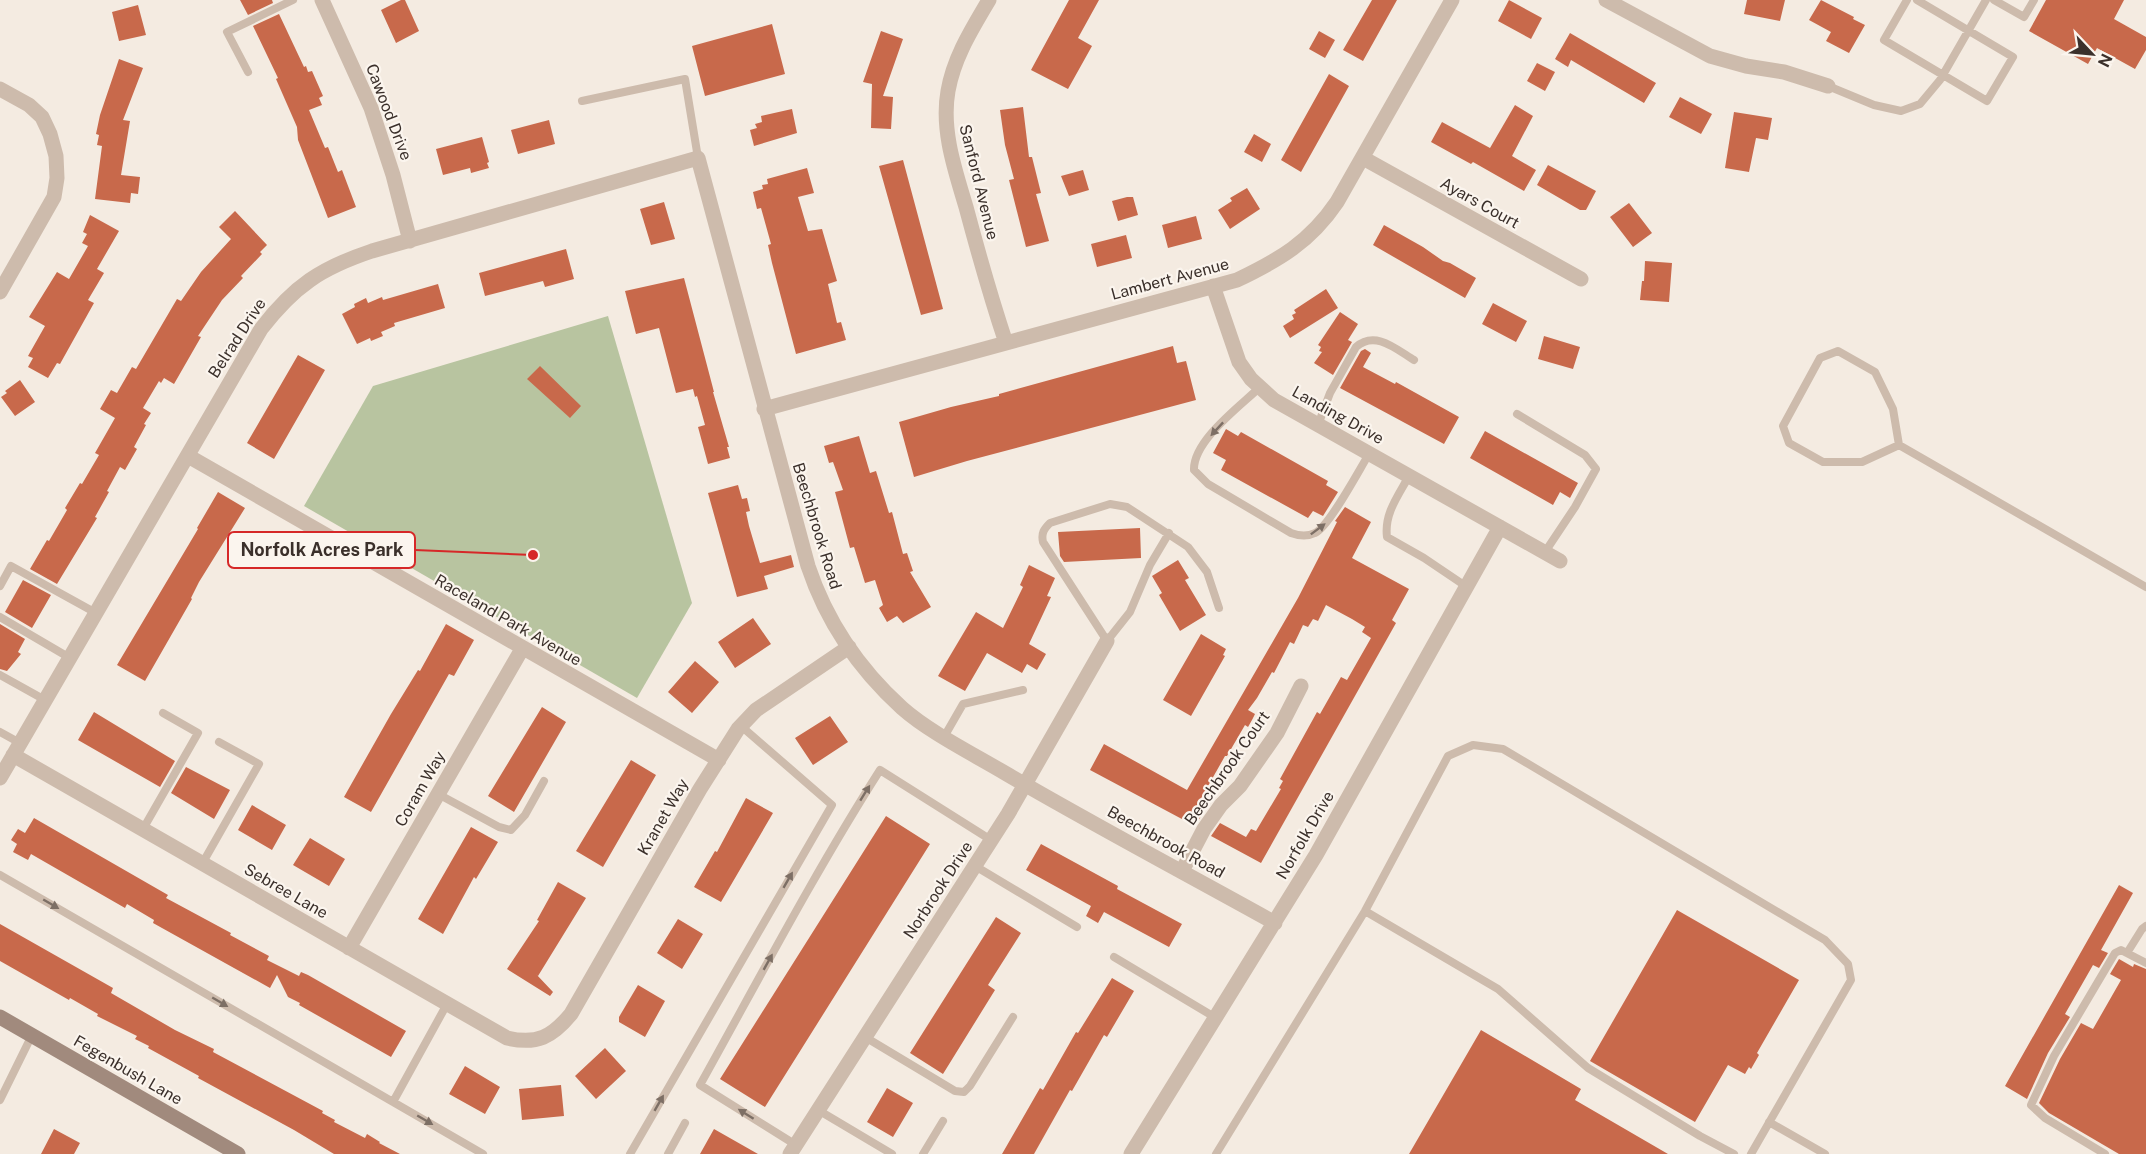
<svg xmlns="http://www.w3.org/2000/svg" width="2146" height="1154" font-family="'Public Sans',sans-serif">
	<rect width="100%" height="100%" fill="#f4ebe1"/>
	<path fill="#b8c4a0" d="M608,316L692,603L637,698L304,506L373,386Z"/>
	<path fill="#c8694b" d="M240,0H272L273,3L248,15Z
		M401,0H405L419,31L396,43L381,10Z
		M1069,0H1099L1078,38L1092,46L1068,89L1031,70Z
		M1372,0H1397L1363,61L1343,50Z
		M1509,0L1542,18L1531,39L1498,21Z
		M1747,0H1785L1780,21L1744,14Z
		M1821,0L1854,17L1853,19L1865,25L1849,53L1826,41L1831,32L1809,20Z
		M2046,0H2124L2114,19L2146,37V50L2135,69L2097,48L2088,64L2029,31Z
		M138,5L146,35L119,41L112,12Z
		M279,14L304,67L306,66L308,72L312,71L323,96L319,98L322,105L309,110L325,148L328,147L338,172L342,170L356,207L328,218L298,140L297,127L276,79L278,78L253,26Z
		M772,24L785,74L705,96L692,46Z
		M881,31L903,39L883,96L893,97L891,129L871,128L872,84L863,82Z
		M1319,31L1335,40L1325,58L1309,49Z
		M1570,33L1656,83L1644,103L1571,60L1568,67L1555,59Z
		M119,59L143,68L123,120L130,121L121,175L140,177L138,194L131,193L130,203L95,199L102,146L97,145L99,135L96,134L100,115Z
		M1537,63L1555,72L1545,91L1527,81Z
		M1329,74L1349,86L1301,172L1281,160Z
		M1680,97L1712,114L1701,134L1669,117Z
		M1515,105L1533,116L1512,156L1536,170L1524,191L1473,162L1471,164L1431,142L1442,122L1490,148Z
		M1023,107L1029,157H1032L1041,193L1036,194L1049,241L1026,247L1009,180L1014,179L1005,145L1000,110Z
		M792,109L797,133L754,146L750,130L757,128L755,124L762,122L761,116Z
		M1734,112L1772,118L1768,140L1756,138L1749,172L1725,168Z
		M549,120L555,144L518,154L511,130Z
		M1254,134L1271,144L1262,162L1244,152Z
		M482,137L489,162L487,163L489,168L471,173L470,168L443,175L436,149Z
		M903,160L943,309L921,315L879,166Z
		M1548,165L1596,191L1586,210H1580L1537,185Z
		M807,168L814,193L798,197L808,231L822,229L837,281L828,284L837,323L841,322L846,340L796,354L772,263L768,245L771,244L761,208L757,209L753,192L763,189L762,185L768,184L767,179Z
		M1083,170L1089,190L1069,196L1061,176Z
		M1247,188L1260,209L1230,229L1218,210L1232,201L1230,198Z
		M1127,197H1133L1138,215L1118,221L1112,201Z
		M664,202L675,239L651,245L640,209Z
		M1629,203L1652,233L1633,247L1610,217Z
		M235,211L267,245L260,252L262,254L241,276L243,278L222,300L198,336L201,337L174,384L164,378L161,383L159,381L143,408L151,413L144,424L146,425L134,447L137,449L125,470L120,467L107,491L109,492L95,517L97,518L57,584L30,569L47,540L49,541L67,510L65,508L80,483L82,484L99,455L95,453L115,418L100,409L111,390L117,393L132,367L136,369L177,299L181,301L201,272L231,239L219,227Z
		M90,215L119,231L97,269L104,273L88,300L94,303L60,364L57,363L48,378L28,367L33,358L28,356L45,326L29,317L57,272L69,279L88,246L82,243L87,234L83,232Z
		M1196,216L1202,239L1168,248L1162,225Z
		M1384,225L1423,247L1443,261L1450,263L1476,278L1465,298L1373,245Z
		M1126,235L1132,258L1097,267L1091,244Z
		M566,249L574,279L545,287L543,281L485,296L479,273Z
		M1645,261L1672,263L1669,302L1640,300L1642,281H1644Z
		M684,278L714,392H713L729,447H727L730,458L708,464L698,427L705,425L697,396L695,397L693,389L676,393L659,328L636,334L625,291Z
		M438,284L445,308L394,323L395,326L381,332L383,336L371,341L370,338L357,344L342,314L355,307L354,304L366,298L368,303L382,297L383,300Z
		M1326,289L1338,308L1290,338L1283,326L1294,319L1292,315L1296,313L1294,310Z
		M1493,303L1527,321L1516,342L1482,324Z
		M1340,312L1358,324L1348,340L1352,342L1333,375L1314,363L1322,352L1319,351L1321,347L1318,345Z
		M1544,336L1580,347L1573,369L1538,359Z
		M1173,346L1177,363L1186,361L1196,400L967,461L914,477L899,422L951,407L999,396V394Z
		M1365,349L1371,353L1363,367L1395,384L1396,382L1459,417L1444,444L1340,388L1361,351Z
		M298,355L325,370L274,459L247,443Z
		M540,366L581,406L570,418L527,379Z
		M20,380L35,402L15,416L1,397L7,393L5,391Z
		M1226,429L1238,436L1241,432L1328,481L1326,485L1338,492L1323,516L1313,511L1308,518L1221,470L1226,460L1213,453Z
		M1485,431L1578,483L1570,498L1560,492L1553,505L1470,458Z
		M859,436L870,473L876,471L889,513L892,512L903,554L907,553L913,571L910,572L931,607L903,623L897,616L887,622L879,608L883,605L875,580L865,583L854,547L850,548L835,492L843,490L833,462L829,463L824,446Z
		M738,485L742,499L747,498L750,511L746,512L749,526L760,563L791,555L794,567L764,576L768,589L737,597L708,493Z
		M218,492L245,508L199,582L191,598L192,599L145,681L117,665L198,529L197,528Z
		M1345,507L1371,522L1352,558L1409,589L1392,620L1396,623L1261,863L1211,836L1220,823L1246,837L1251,829L1256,831L1281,789L1279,788L1283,781L1280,779L1317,712L1320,714L1341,677L1347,680L1371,638L1362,632L1365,627L1352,619L1326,605L1318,621L1313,619L1308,627L1303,625L1294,644L1290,642L1274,673L1272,672L1257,698L1248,710L1255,714L1252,720L1248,727L1245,725L1227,756H1225L1195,809L1203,813L1195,826L1090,770L1104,744L1187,790L1298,598L1337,522L1335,521Z
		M1140,528L1141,558L1064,562L1060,556L1058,532Z
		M1178,560L1189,578L1185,580L1206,615L1180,631L1159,595L1162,593L1152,576Z
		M1029,565L1055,578L1047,596L1051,597L1029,644L1046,654L1037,670L1027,664L1022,673L987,653L965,691L938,676L976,612L1003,628L1023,587L1020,585Z
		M23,580L51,595L32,628L5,612Z
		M753,618L771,644L735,668L718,642Z
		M0,624L25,639L18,652L21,654L7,671L0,669Z
		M446,624L474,640L454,676L449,674L371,812L344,797L391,714L418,670L420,671Z
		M1201,634L1226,649L1223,655L1225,656L1191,716L1163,700Z
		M695,661L719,682L692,713L668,692Z
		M542,707L566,722L514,812L488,796Z
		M94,712L175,761L160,787L78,740Z
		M830,716L848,742L813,765L795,738Z
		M631,760L656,775L603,867L576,851Z
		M186,767L230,790L214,819L171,793Z
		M746,798L773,813L721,902L694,887L715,851L717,852Z
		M252,805L286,825L272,850L238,830Z
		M886,816L930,844L765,1107L720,1079Z
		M34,818L168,895L166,898L231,933L230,935L269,956L267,960L299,976L301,972L308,975L406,1031L391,1057L299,1005L300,1003L288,997L277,975L270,988L153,923L154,920L127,904L125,908L31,854L28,860L13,852L17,844L11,840L18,829L25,833Z
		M471,827L498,842L476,879L474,877L443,934L418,919Z
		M310,838L345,859L329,886L293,865Z
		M1041,844L1118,886L1117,889L1182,924L1169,947L1104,912L1098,923L1086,916L1091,906L1026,870Z
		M558,882L586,898L538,976L536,974L553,992L550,996L507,969L539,921L537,920Z
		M2119,885L2133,893L2101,950L2108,953L2099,968L2093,965L2065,1014L2070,1017L2048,1053L2027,1099L2005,1086Z
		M1677,910L1799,980L1757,1053L1759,1055L1751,1069L1749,1067L1745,1074L1728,1065L1695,1122L1590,1061Z
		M996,917L1021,933L988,985L995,990L943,1074L910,1053Z
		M678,919L703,934L682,969L657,953Z
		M0,924L113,988L111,993L175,1030L214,1049L213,1052L323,1111L322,1113L335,1120L334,1122L365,1138L367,1134L380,1142L379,1143L400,1154H334L294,1130L198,1078L199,1076L148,1048L149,1046L135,1039L137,1036L97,1016L98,1014L70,998L69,1000L0,961Z
		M2119,959L2133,967L2134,964L2146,969V1154H2119L2049,1113L2039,1103L2060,1059L2081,1023L2093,1029L2121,980L2110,974Z
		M1112,978L1134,991L1107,1037L1104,1035L1072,1091L1070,1090L1034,1154H1002L1040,1088L1043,1090L1076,1032L1078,1033Z
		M638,985L665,1001L645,1037L619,1022V1017Z
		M1481,1030L1581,1089L1575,1100L1668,1154H1409Z
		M605,1048L626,1071L596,1099L575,1076Z
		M465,1066L500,1087L485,1114L449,1094Z
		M561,1085L564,1116L522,1120L519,1089Z
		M887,1088L913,1103L893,1137L867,1122Z
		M54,1129L80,1143L74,1154H41Z
		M714,1129L758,1154H700Z"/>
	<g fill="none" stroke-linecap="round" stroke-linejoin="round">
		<path stroke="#cdbbac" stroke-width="8" d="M1907,0L1884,40L1987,101L2013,57L1917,0
			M1994,0L2024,17L2034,0
			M248,72L227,32L293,0
			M1828,86L1874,105L1901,111L1920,104L1940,80L1986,0
			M582,101L685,79L698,158
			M1838,351L1875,372L1893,409L1899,445L1862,462H1823L1789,443L1783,426L1820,358Z
			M1259,388C1239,407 1193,441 1194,470L1208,484L1291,533C1299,536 1307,537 1315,533C1329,527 1359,470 1369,454
			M1517,414L1585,455L1596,469L1575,507L1545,552
			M1318,425L1330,393L1356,347C1375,330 1396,349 1414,360
			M1899,445L2146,587
			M1409,476C1398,496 1384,514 1387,537L1424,558L1467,587
			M1169,533L1150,565L1130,612L1107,641L1043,542C1041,533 1044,529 1050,523L1110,504L1127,507L1188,547L1207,572L1219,608
			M0,586L11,566L96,613
			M0,617L70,658
			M0,675L45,700
			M0,732L20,743
			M944,737L963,704L1023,690
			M438,794L499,827L511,830L525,815L544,781
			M143,829L198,733L163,713
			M202,864L259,764L219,742
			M975,866L1077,927
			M0,875L483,1154
			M1365,911L1498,989L1588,1068L1700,1136L1734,1154
			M2127,953L2142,929L2146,926
			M1114,957L1216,1018
			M865,1037L955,1091L964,1092L970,1086L1013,1017
			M0,1100L32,1035
			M393,1102L447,1004
			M818,1110L892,1154
			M1769,1122L1825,1154
			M796,1145L700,1085C759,979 815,872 880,770L991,840
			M630,1154L832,805L741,726
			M668,1154L685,1123
			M923,1154L943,1121
			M1216,1154L1365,911L1448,756L1473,745L1503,749L1825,940L1848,964L1851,980L1751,1154
			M2105,1154L2045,1118L2031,1105L2054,1056L2115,953L2121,950L2146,963"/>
		<path stroke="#cdbbac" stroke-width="15" d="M322,0L371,108L393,175L410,241
			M989,0C972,29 954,57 948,91C941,130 955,170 966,207C978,252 991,298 1006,343
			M1606,0L1710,56L1746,66L1784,72L1828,86
			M0,89L29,105L42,117L50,134L56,156L57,178L54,197L0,292
			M1363,158L1581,279
			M1213,286L1239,362L1251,379L1274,400L1560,561
			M764,409L1237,280C1279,260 1310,242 1337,202L1452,0
			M188,456L719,760
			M13,755L507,1038C537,1045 552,1037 571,1014L700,789L738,729L756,710L849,647
			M0,778L261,329C294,286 321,268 372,251L698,158L808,566C826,620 859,669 902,708C929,732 973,754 1005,773C1094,825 1185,873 1275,923
			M1182,871L1204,829L1221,805L1240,786L1277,733L1301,686
			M349,948L522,649
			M790,1154L1008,814L1107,641
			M1131,1154L1316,855L1500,527"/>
		<path stroke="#a18a7d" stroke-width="15" d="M0,1017L238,1154"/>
	</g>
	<defs><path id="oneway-solid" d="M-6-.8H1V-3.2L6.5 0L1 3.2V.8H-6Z" transform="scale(1.5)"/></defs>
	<g fill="#7d6f65">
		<use href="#oneway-solid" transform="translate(1217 429) rotate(133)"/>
		<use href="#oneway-solid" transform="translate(1318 529) rotate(-37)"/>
		<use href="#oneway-solid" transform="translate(865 793) rotate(-58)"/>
		<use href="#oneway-solid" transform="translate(788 880) rotate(-60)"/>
		<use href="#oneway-solid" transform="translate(51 904) rotate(30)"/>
		<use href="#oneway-solid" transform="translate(768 962) rotate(-61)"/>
		<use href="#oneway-solid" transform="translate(220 1002) rotate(30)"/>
		<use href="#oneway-solid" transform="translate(659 1103) rotate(-60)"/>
		<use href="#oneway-solid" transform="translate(746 1114) rotate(-148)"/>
		<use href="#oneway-solid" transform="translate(425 1120) rotate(30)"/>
	</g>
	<g text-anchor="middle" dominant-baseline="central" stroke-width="4.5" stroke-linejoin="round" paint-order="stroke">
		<g font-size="16" fill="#3b302b" stroke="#fbf5ee">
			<text transform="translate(389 112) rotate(69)">Cawood Drive</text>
			<text transform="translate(979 182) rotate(76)">Sanford Avenue</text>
			<text transform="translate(1480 203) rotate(29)">Ayars Court</text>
			<text transform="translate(1170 279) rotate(-15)">Lambert Avenue</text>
			<text transform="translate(237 338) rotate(-57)">Belrad Drive</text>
			<text transform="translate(1338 415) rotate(29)">Landing Drive</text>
			<text transform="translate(817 526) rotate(73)">Beechbrook Road</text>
			<text transform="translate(508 620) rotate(30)">Raceland Park Avenue</text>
			<text transform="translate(1227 768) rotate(-55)">Beechbrook Court</text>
			<text transform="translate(420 789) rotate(-60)">Coram Way</text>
			<text transform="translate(663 817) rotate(-60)">Kranet Way</text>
			<text transform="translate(1305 835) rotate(-60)">Norfolk Drive</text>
			<text transform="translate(1166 842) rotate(29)">Beechbrook Road</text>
			<text transform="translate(938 890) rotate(-57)">Norbrook Drive</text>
			<text transform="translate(286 891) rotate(30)">Sebree Lane</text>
			<text transform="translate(128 1070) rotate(30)">Fegenbush Lane</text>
		</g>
	</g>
	<path fill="none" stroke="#d62828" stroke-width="2" d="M533 555L415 550"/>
	<circle fill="#d62828" stroke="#fbf5ee" stroke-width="2" cx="533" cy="555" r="6"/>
	<rect fill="#fbf5ee" stroke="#d62828" stroke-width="2" x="228" y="532" width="187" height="36" rx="6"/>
	<g font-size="18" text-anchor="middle" font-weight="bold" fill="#3b302b">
		<text x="322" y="556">Norfolk Acres Park</text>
	</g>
	<g transform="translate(2092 54) rotate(116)" stroke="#fbf5ee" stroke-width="4.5" paint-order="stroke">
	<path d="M0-4.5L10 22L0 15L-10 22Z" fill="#3b302b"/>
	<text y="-9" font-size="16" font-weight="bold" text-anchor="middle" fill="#3b302b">N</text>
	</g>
</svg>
